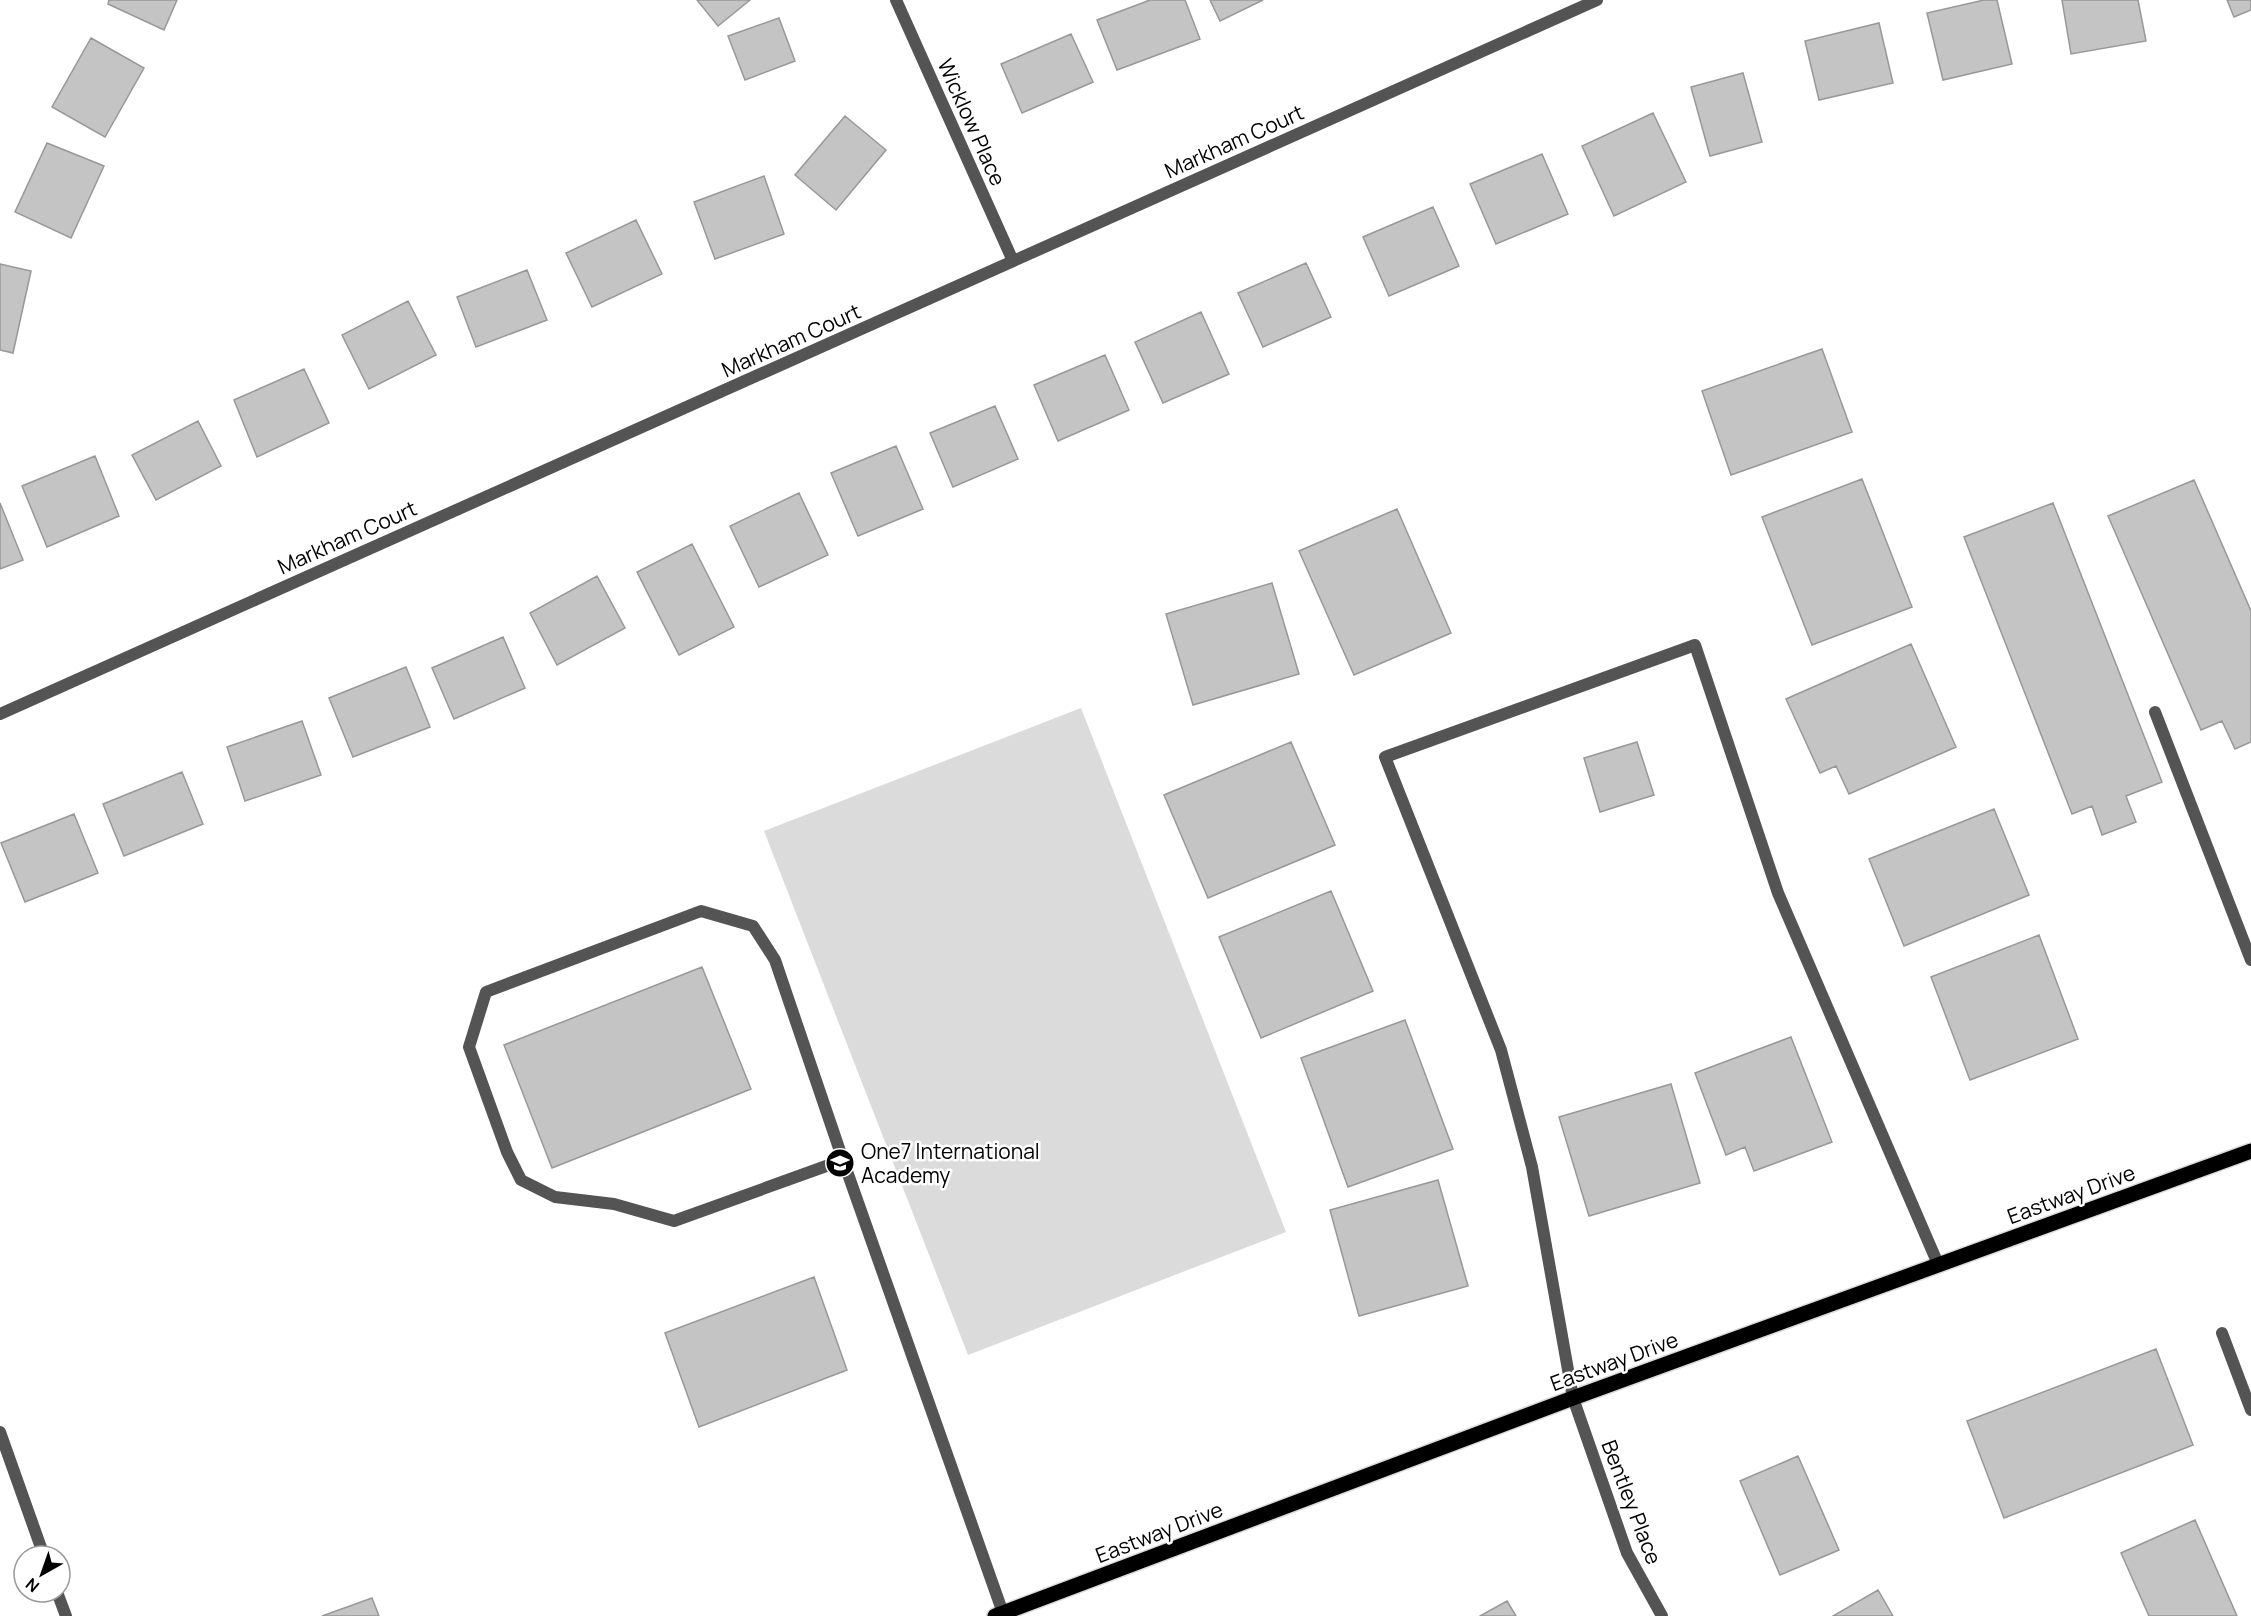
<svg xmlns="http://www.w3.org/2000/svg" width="2251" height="1616" font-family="Manrope,sans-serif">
	<rect width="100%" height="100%" fill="#fff"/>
	<path fill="#dbdbdb" d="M1081,708L1286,1232L968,1355L764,831Z"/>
	<path fill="#c4c4c4" stroke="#989898" stroke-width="1.5" d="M109,0H177L164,30L108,4Z
		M697,0H750L718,26Z
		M1150,0H1185L1200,39L1117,70L1097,20Z
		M1210,0H1263L1220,21Z
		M1984,0H1997L2012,64L1943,80L1927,13Z
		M2062,0H2138L2146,41L2071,54Z
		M2227,0H2251V10L2234,17Z
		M779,18L795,61L745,80L728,36Z
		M1879,23L1893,83L1819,100L1805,41Z
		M1071,34L1093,82L1022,113L1001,64Z
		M91,38L144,68L105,137L52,107Z
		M1743,73L1762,142L1710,156L1691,87Z
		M1653,113L1686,182L1614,216L1582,146Z
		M845,116L886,150L836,210L795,175Z
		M47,143L104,166L71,238L15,212Z
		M1542,154L1568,214L1496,244L1470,184Z
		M764,176L784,234L715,259L694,202Z
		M1433,207L1459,266L1389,296L1363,237Z
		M636,220L662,274L592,307L566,253Z
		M1306,263L1331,317L1263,347L1238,293Z
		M0,264L31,271L13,353L0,350Z
		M527,270L547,320L476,347L457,297Z
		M408,301L436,355L369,389L342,335Z
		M1201,312L1229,374L1163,403L1135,342Z
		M1822,349L1852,432L1731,475L1702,391Z
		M1105,355L1129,410L1058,441L1034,385Z
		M304,369L329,423L257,457L234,400Z
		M995,406L1018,459L953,487L930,433Z
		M198,421L221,466L156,500L132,455Z
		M896,446L923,509L858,536L831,473Z
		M95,456L119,516L47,547L22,486Z
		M1862,479L1912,607L1812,645L1762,517Z
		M2194,480L2251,611V742L2235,749L2222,721L2201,730L2108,516Z
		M799,493L828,555L759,587L730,526Z
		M0,503L23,560L0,569Z
		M2053,503L2162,782L2126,796L2136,822L2102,835L2092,806L2072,814L1964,537Z
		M1397,509L1451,633L1354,675L1299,551Z
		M692,544L734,627L679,655L637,572Z
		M597,576L625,628L557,665L530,613Z
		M1272,583L1299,674L1193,705L1166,614Z
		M503,637L525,688L454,719L432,668Z
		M1911,644L1956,747L1849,794L1836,766L1820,773L1786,699Z
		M406,667L430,727L353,757L329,698Z
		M302,721L321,775L245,801L227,747Z
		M1291,742L1335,845L1208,898L1164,795Z
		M1637,742L1654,795L1600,812L1584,758Z
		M182,772L203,824L124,856L103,804Z
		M1994,809L2029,895L1904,946L1869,859Z
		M74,814L98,873L25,902L1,843Z
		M1331,891L1373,991L1261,1038L1219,937Z
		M2039,935L2078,1039L1970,1080L1931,977Z
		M702,967L751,1089L552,1168L504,1045Z
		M1405,1020L1453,1149L1348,1187L1301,1058Z
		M1791,1037L1832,1142L1754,1171L1745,1147L1726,1155L1695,1073Z
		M1671,1084L1700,1183L1589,1216L1559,1117Z
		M1438,1180L1468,1286L1359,1316L1330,1210Z
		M814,1277L847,1370L699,1427L665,1333Z
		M2156,1349L2193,1445L2004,1518L1967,1421Z
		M1798,1456L1839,1550L1780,1575L1740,1481Z
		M2195,1520L2237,1616H2149L2121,1553Z
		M1878,1590L1893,1616H1833Z
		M372,1598L379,1616H322Z
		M1507,1601L1516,1616H1480Z"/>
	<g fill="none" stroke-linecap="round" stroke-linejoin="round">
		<g stroke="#dbdbdb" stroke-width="18">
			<path id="primary" d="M995,1616L1573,1398L2251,1151"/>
		</g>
		<path stroke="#545454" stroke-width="12" d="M2155,712L2251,960
			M843,1160L674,1221L614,1204L555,1197L521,1180L507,1152L469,1047L486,992L701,911L753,926L775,960L843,1160L1003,1613
			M2222,1333L2251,1410
			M1573,1398L1532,1167L1501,1050L1385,757L1695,645L1778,893L1938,1264
			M0,1432L44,1556
			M57,1592L66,1616"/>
		<path stroke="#545454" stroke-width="12" d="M896,0L1013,261
			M0,714L1597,0
			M1573,1398L1627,1553L1662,1616"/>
		<use href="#primary" stroke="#000" stroke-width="15"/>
	</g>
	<defs>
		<g id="school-disc" transform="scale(1.5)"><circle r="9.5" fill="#000" stroke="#fff"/><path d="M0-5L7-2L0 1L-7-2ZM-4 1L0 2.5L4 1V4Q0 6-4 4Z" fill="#fff"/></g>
	</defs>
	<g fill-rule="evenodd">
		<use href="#school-disc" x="840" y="1163"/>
	</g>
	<g text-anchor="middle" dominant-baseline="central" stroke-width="5" stroke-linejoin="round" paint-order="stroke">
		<g font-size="21" fill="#000" stroke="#fff">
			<text transform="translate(972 122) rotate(66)">Wicklow Place</text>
			<text transform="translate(1234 141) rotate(-24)">Markham Court</text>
			<text transform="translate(791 340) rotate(-24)">Markham Court</text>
			<text transform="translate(347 537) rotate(-24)">Markham Court</text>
			<text transform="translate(2071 1194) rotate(-20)">Eastway Drive</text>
			<text transform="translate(1614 1361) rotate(-20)">Eastway Drive</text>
			<text transform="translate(1632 1502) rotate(69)">Bentley Place</text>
			<text transform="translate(1159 1532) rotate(-21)">Eastway Drive</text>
		</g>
		<g font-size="21" fill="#000" stroke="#fff" text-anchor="start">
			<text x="861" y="1151">One7 International<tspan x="861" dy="24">Academy</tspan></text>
		</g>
	</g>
	<g transform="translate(42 1574) rotate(220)"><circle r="28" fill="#ffffff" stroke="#999999" stroke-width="1.5"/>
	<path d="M0-4.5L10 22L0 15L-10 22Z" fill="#000000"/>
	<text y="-9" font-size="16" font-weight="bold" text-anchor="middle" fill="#000000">N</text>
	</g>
</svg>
